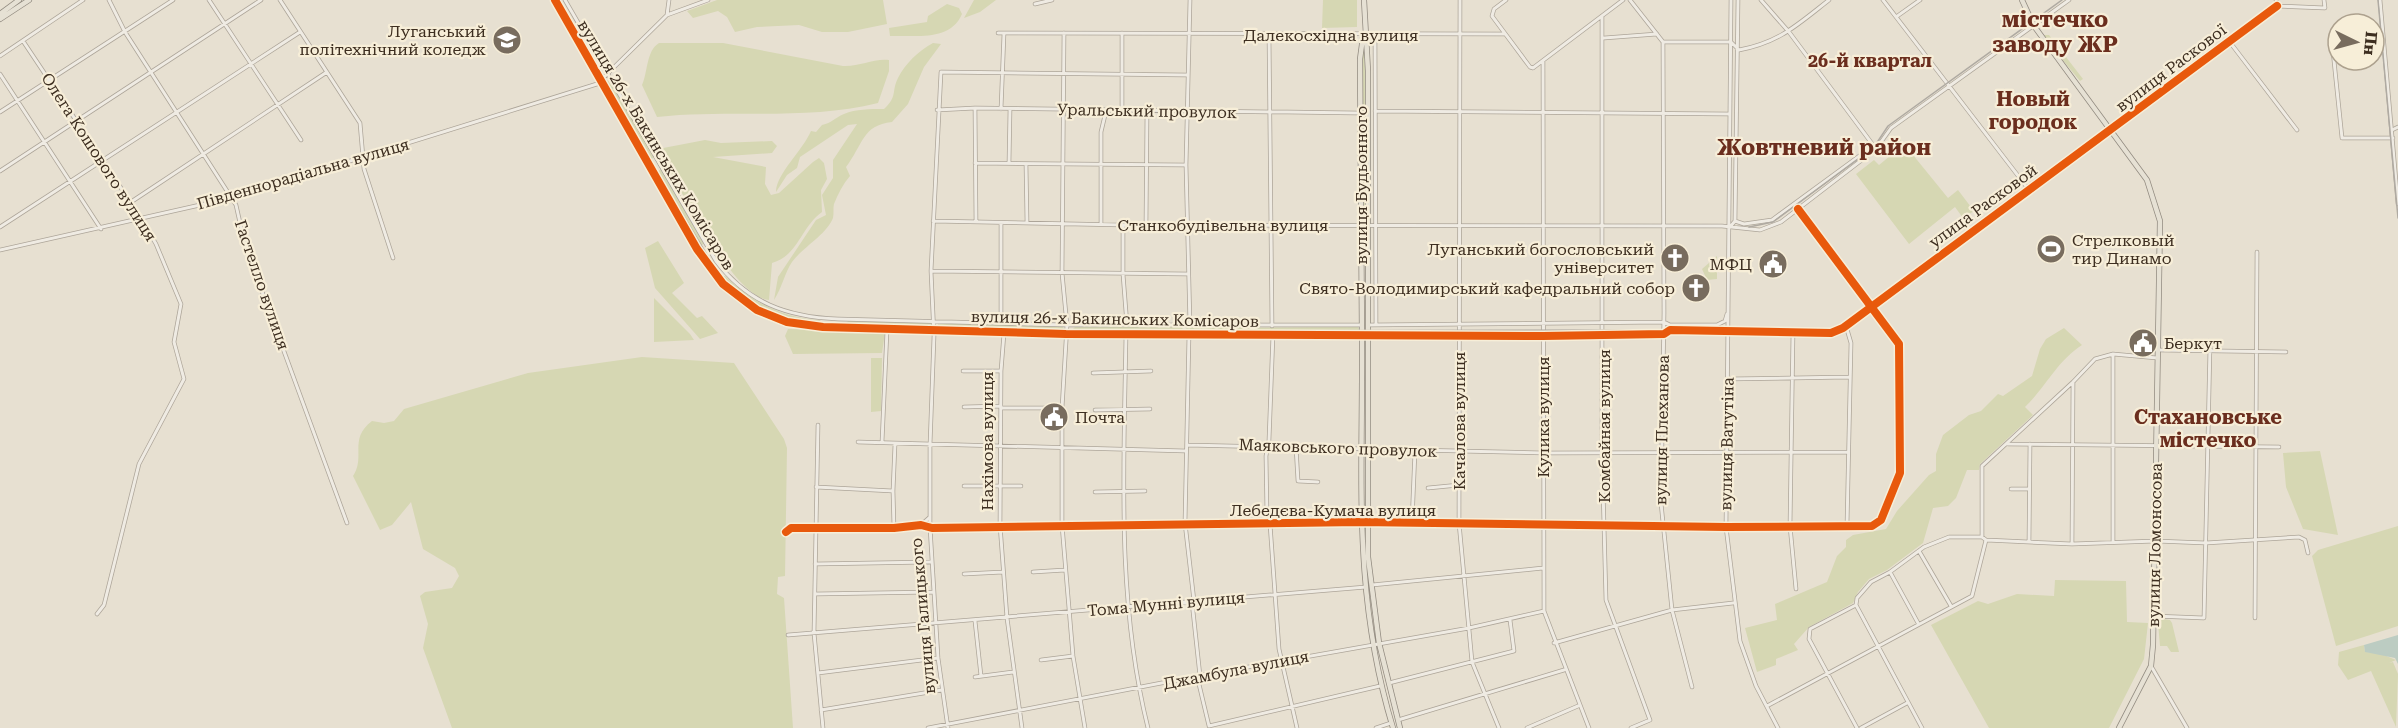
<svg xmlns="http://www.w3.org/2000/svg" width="2398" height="728" font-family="'Roboto Serif',serif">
	<rect width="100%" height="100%" fill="#e7e0d1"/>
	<path fill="#d6d7b3" d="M717,0H883L887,24L848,32H822L799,25L757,27L735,32L727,17L718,11L693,18L687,11Z
		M974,0H996L980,12L964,18Z
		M1323,0H1357V27L1322,28Z
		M947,4L959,8L962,14C950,42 915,35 890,36L889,28L927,22L928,16Z
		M2045,35H2049L2083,79L2080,81L2043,36Z
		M659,43H723L843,66C859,67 874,58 889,60V71L878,103C805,121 731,109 657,117L642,85C648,72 646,51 659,43Z
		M933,43L941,44L924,67L908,104L892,122C862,125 863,145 846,167L850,176C843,184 838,194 834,204C833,208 834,213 833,218C827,234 802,248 792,262C785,272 782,288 774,300L778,277L816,220L826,215L822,195L833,178V160L857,124L848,125L800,157L797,168L787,175L776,192C776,174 803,150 811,131L816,132L822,125C832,123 834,118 844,114C856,109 870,109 884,109C898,96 891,92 898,78C905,64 918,51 933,43Z
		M1363,43L1365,67V222L1363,220Z
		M609,79L611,80L654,158L650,159L606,82Z
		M1900,139L1948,198L1958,190L1974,211L1963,218L1955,207L1909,244L1856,174L1874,160L1879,165L1890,156L1886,150Z
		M705,140L721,143L772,141L777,146L772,153L713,157L766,167L765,184L771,195L779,193L813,162L819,158L824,163L827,179L821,190L822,212C800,228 799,255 772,263L769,300C732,297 677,182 658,149Z
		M661,169L704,244L699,246L657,172Z
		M658,241L684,283L672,293L697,318L702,316L718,333L700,339L655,288L645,248Z
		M1717,256V279L1707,280L1702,269Z
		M721,276H725C752,302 782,318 820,320L822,324C793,332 741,301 721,280Z
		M654,298L690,334L694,340L654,342Z
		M848,321L932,323V329L847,327L845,324Z
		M938,323L1062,326L1064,329L1061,332L938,329Z
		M1075,327H1182L1183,330L1075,332L1072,330Z
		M1358,327L1360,331L1357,332H1188L1186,328Z
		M2064,328L2082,345C2057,361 2046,387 2025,407L2033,415L1980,464L1979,470H1967L1956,498L1948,506L1933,508L1923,543L1887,570L1869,579L1858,592L1853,603L1809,627L1794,644L1798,650L1776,659V665L1757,672L1745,628L1777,620L1775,604L1827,582L1837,556L1846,547V540L1853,535L1886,529L1897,511L1929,475L1936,471V454L1943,435L1969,415L1981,411L1998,394L2003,396L2032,376L2040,349L2046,339Z
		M788,329L885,332L882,353L793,354L785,336Z
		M642,357L734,363L784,439L787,448L785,576L778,577L777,594L784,598L793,728H452L423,648L428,624L420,596L425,592L452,588L459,576L455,568L423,549L411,502L392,525L380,530L353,476C366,457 348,439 372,421L384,423L394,421L404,409L528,373Z
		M871,358H882L881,411L871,412Z
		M2320,451L2338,535L2303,529L2286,487L2283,453Z
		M2398,526V626L2336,646L2312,556L2318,550Z
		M2055,580L2126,581L2127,622L2148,623L2144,659L2109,728H1989L1931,625L1978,601L1988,604L2017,594L2054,596Z
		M2162,619L2170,620L2172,623L2179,652H2171L2167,646H2160L2158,623Z
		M2364,645L2365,652L2379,653L2396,660L2389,663L2393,662L2398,674L2396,727L2371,671L2348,680L2338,665L2339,652Z"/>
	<path fill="#bcccc2" d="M2398,635V664L2395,658L2365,652L2364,645Z"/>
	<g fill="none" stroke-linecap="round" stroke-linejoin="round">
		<g stroke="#ada599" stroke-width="4.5">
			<path id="minor" d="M109,0L125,32L236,205L245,245L347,523
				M209,0L301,140
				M280,0L360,123L364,169L393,258
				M555,0L697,249L723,284L757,310L787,322L823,327L1066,334L1543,336L1664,334L1670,330L1831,333L1843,328L2277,6
				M565,0L716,261C748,303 787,317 838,319L1067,325H1362
				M1460,0L1459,523L1472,662L1499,728
				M1506,0L1494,9L1492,16L1530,67L1533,68L1623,0
				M1630,0L1663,42L1664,313L1661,503L1672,610L1692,687
				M1731,0L1726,527L1740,641L1756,686L1778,728
				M1761,0L1789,32L1876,149
				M1883,0L2029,190
				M2276,0L2277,6
				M2380,0L2398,204
				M1035,4L1052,0
				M2277,6L2325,8L2324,0
				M667,15L708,0
				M1602,17V451L1606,600L1650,720L1631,728
				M1896,17L1920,0
				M998,33L1505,34
				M1064,33L1062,273L1067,325L1062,408V525L1073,656L1085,728
				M1269,35L1272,326
				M1375,35L1376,324
				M1604,38L1657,34
				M23,41L141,218L156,244L181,304L174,342L184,379L139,464L104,605L97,614
				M2229,41L2297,130
				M1663,42H1731L1739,50C1780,42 1797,25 1829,0
				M2333,51L2342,138H2393
				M0,56L83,0
				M1543,62L1544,611L1589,728
				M0,74L101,229
				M975,108L976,222
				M1001,109L1004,33
				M1122,109V33
				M937,110L975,108L1357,113
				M1375,111L1730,114
				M0,112L173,0
				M2392,130L2398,127
				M975,163L1186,165
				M1009,163L1010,109
				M1026,164L1027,223
				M0,171L261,0
				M131,202L327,72
				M933,221L1123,225L1722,226L1760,230L1781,222L1876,149L1891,128L2069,0
				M1735,221L1744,224L1772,220L1873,146
				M1001,223V323
				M1101,224V132L1106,111
				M1146,224L1147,111
				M1123,225V274L1127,325
				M0,227L300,32
				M1730,227L1735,221L1738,0
				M0,250L231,198L597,84L662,20L667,15L669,0
				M931,271L1188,274
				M1190,325L1186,165L1190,0
				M1369,325L1664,322L1670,325H1717L1725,321L1727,314
				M1846,326L1851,343L1847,525
				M1793,332L1790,526L1796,589
				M1004,333L1001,371L1000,525L1007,618L1022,728
				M1126,334C1124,465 1116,600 1148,728
				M1189,334L1185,523L1194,601
				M2158,350L2286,352
				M963,371H1001
				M1093,373L1151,371
				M1727,379L1849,377
				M964,407L1001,406
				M1001,408H1062
				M1095,410L1150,409
				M818,425L814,633L823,728
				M858,442L1186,451
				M882,442L887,330
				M2008,444L2279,447
				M1187,445L1544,453L1848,452
				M1296,447L1298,481L1318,482
				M964,486H1021
				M816,487L893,491L895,444
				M1428,488L1459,485
				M2011,489H2029
				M893,491L894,528
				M1095,492L1145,491
				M1267,516L1266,456L1269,440L1273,334
				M1412,522L1415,451
				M1270,524L1279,649L1297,728
				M921,525L930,517
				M786,532L791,528H894L921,525L932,528L1360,522L1726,527L1872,526L1881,520L1900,473L1899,344L1798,209
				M1986,540L2072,544L2156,541L2206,543L2299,537L2305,540L2308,553
				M2029,541L2030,444
				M2113,541V354
				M2072,544L2073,383
				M1919,551L1951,606
				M815,564L930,562
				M1033,572L1065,570
				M1890,572L1918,623
				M964,574L1003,572
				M1372,585L1543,568
				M815,594L933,592
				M1192,602L1200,676L1198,680L1209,726
				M1856,605L1810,629L1809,639L1857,728
				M1856,605L1857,598L1871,582L1890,572L1924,547L1949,537H1982
				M1856,605L1922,728
				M2154,616L2204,618L2210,346
				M2255,618L2257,252
				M975,621L981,676
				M788,635L1366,587
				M1554,643L1672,610L1733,603
				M1041,660L1073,656
				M2151,666L2187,728
				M818,673L938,658
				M975,677L1013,672
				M1389,683L1514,651L1510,620
				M1767,706L1972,596L1986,540L1982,537V466L2073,382L2095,359L2113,354L2157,358
				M821,710L942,690
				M1398,720L1564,670
				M1209,726L1380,686
				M928,728L1203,675L1469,628L1544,611
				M948,728L938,658L930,527V445L934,336L931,271L941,72L1187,75
				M1376,728L1391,723
				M1527,728L1578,706
				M1861,728L1907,703"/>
		</g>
		<g stroke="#928b80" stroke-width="6">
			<path id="major" d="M1364,0L1368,71V557L1379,643L1400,728
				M2022,0L2034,26L2147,180L2160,221L2153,645L2151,666L2119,728
				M0,14L19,0
				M0,19L29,0
				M1363,37L1360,59C1361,153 1362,247 1362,341C1363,478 1352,593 1393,728"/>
		</g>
		<use href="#minor" stroke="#efebe3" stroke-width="3"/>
		<use href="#major" stroke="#e6e1d4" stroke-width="4.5"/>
		<path stroke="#afaaa2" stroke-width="1.5" d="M560,0L646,153L719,275L738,294L759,309L797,322L1066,331L1715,330
			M2378,0L2398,218
			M1749,227L1773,222L1874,147L1888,126L2062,0"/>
		<g stroke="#f7eed8" stroke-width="11">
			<path id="cycleway" d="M555,0L697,249L723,284L757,310L787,322L823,327L1066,334L1543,336L1664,334L1670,330L1831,333L1843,328L2277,6
				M786,532L791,528H894L921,525L932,528L1360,522L1726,527L1872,526L1881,520L1900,473L1899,344L1798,209"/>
		</g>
		<use href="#cycleway" stroke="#e8590c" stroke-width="8"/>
	</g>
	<defs>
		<g id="university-disc" transform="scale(1.5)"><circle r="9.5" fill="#786c5e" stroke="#f7eed8"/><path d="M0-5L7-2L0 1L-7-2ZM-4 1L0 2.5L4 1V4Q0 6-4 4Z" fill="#fff"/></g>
		<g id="stadium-disc" transform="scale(1.5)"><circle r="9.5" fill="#786c5e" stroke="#f7eed8"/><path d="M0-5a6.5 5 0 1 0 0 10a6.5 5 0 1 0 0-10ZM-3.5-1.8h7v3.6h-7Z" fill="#fff"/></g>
		<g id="church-disc" transform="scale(1.5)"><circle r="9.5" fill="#786c5e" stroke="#f7eed8"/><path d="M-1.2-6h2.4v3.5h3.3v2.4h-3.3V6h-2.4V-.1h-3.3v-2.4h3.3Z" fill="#fff"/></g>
		<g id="civic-disc" transform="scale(1.5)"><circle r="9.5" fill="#786c5e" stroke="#f7eed8"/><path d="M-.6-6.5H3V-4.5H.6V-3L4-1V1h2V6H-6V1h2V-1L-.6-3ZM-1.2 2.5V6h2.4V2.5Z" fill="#fff"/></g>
	</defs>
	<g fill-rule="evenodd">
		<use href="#university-disc" x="507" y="40"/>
		<use href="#stadium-disc" x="2051" y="249"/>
		<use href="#church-disc" x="1675" y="258"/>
		<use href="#civic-disc" x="1773" y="264"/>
		<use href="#church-disc" x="1696" y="288"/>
		<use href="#civic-disc" x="2143" y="343"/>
		<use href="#civic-disc" x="1054" y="417"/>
	</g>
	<g text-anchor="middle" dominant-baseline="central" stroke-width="4.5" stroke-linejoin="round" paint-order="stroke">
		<g font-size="16" fill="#3d2e20" stroke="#f7eed8" text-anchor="end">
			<text x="486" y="31">Луганський<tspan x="486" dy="18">політехнічний коледж</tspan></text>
			<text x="2072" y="240" text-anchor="start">Стрелковый<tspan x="2072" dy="18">тир Динамо</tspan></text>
			<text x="1654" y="249">Луганський богословський<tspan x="1654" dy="18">університет</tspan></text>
			<text x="1752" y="264">МФЦ</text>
			<text x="1675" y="288">Свято-Володимирський кафедральний собор</text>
			<text x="2164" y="343" text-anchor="start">Беркут</text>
			<text x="1075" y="417" text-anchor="start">Почта</text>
		</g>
		<g font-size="16" fill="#3d2e20" stroke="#f7eed8">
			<text x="1331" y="35">Далекосхідна вулиця</text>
			<text transform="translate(2171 68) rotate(-37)">вулиця Раскової</text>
			<text transform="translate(1147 111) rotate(1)">Уральський провулок</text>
			<text transform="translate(656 145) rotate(59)">вулиця 26-х Бакинських Комісаров</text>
			<text transform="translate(99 157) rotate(57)">Олега Кошового вулиця</text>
			<text transform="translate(303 174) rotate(-16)">Південнорадіальна вулиця</text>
			<text transform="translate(1361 185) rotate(-90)">вулиця Будьонного</text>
			<text transform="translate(1983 206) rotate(-36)">улица Расковой</text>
			<text x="1223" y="225">Станкобудівельна вулиця</text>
			<text transform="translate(262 285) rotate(71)">Гастелло вулиця</text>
			<text transform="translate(1115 319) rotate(1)">вулиця 26-х Бакинських Комісаров</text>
			<text transform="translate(1543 417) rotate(-90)">Кулика вулиця</text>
			<text transform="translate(1459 421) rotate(-90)">Качалова вулиця</text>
			<text transform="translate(1604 426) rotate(-90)">Комбайная вулиця</text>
			<text transform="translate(1662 430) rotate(-89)">вулиця Плеханова</text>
			<text transform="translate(987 441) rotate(-90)">Нахімова вулиця</text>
			<text transform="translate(1727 444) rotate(-89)">вулиця Ватутіна</text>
			<text transform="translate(1338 448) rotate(2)">Маяковського провулок</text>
			<text x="1333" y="510">Лебедєва-Кумача вулиця</text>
			<text transform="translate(2155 545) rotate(-89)">вулиця Ломоносова</text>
			<text transform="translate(1166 604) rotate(-5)">Тома Мунні вулиця</text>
			<text transform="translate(923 616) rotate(-95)">вулиця Галицького</text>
			<text transform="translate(1236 670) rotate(-11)">Джамбула вулиця</text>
		</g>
		<g font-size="18" font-weight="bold" fill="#6b2e1e" stroke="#f7eed8">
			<text x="1870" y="60">26-й квартал</text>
		</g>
		<g font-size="20" font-weight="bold" fill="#6b2e1e" stroke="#f7eed8">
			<text x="2033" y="99">Новый<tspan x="2033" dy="23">городок</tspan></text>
			<text x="2208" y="417">Стахановське<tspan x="2208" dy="23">містечко</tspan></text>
		</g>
		<g font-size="22" font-weight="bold" fill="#6b2e1e" stroke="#f7eed8">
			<text x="2055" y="19">містечко<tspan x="2055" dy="25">заводу ЖР</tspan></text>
			<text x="1824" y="147">Жовтневий район</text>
		</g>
	</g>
	<g transform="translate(2356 42) rotate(95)"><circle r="28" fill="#f7eed8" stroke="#ada18e" stroke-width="1.5"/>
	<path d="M0-4.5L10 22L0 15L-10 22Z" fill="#786c5e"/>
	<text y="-9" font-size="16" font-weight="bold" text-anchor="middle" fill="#3d2e20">Пн</text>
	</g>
</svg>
